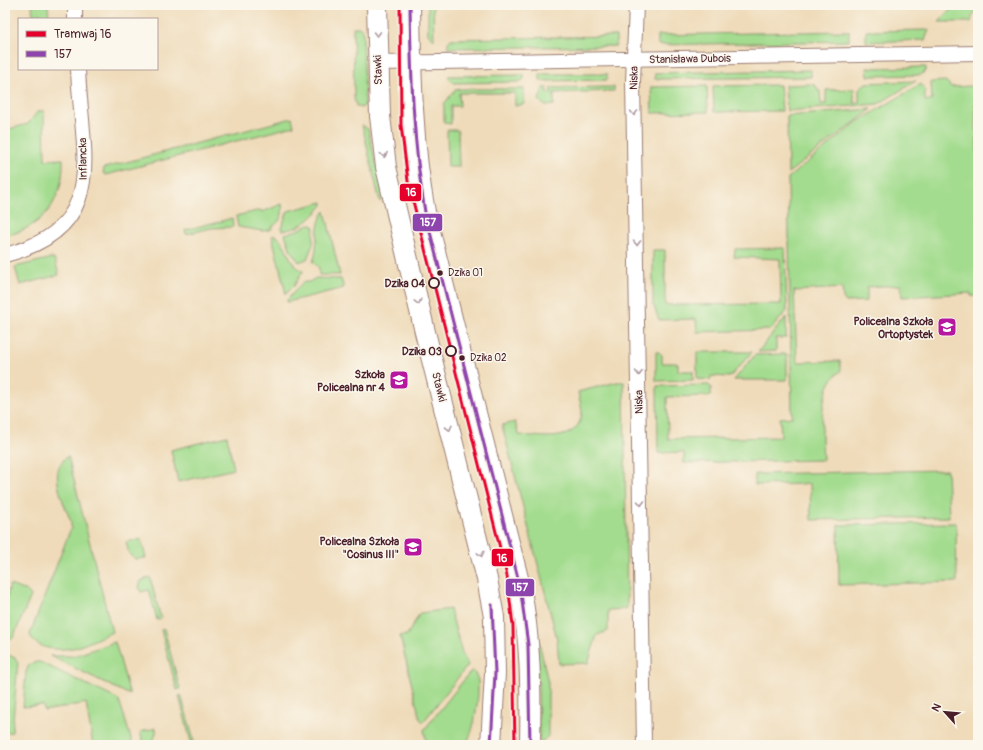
<svg xmlns="http://www.w3.org/2000/svg" width="983" height="750" font-family="Pangolin,sans-serif">
	<rect width="100%" height="100%" fill="#fbf7ec"/>
	<filter id="ink" filterUnits="userSpaceOnUse"><feTurbulence type="fractalNoise" baseFrequency=".025" numOctaves="2"/><feDisplacementMap in="SourceGraphic" scale="8" xChannelSelector="R" yChannelSelector="G"/><feConvolveMatrix kernelMatrix="1 2 1 2 8 2 1 2 1" color-interpolation-filters="sRGB"/></filter>
	<filter id="wash" filterUnits="userSpaceOnUse"><feTurbulence type="fractalNoise" baseFrequency=".012" numOctaves="4" result="noise"/><feDisplacementMap in="SourceGraphic" scale="16" xChannelSelector="R" yChannelSelector="G"/><feGaussianBlur stdDeviation="0.9" result="paint"/><feColorMatrix in="noise" values="0 0 0 0 0 0 0 0 0 0 0 0 0 0 0 0 0 1.4 0 .05"/><feComposite in="paint" operator="in"/></filter>
	<g filter="url(#wash)">
		<rect width="100%" height="100%" fill="#efdbba"/>
		<path fill="#a3dc8e" stroke="#767e5c" d="M32,5H48L49,19H42L41,14L33,15Z
			M428,5H433L434,40L428,34Z
			M955,5H978L976,12L973,14L971,22H939Z
			M353,27H359L362,30L363,35L365,105L361,108L356,106L354,98Z
			M929,30L925,40L866,42V31Z
			M849,31V41L658,45V35Z
			M616,36V46L448,48V42L451,39Z
			M926,67V70L921,75L868,76L867,68Z
			M811,70V77L655,79V73Z
			M540,74H607V80L540,81Z
			M525,75L523,80L518,82L453,83L449,79L448,76Z
			M916,81L878,104L787,111L785,85L813,84L817,87L818,91H820L821,104H826V90L854,89V103H859V89L866,83Z
			M946,81L951,87L974,86L978,163V296H971V293L902,297L901,285L867,287V301L846,302L843,298L842,288L794,291L797,362L840,361L841,371C817,385 822,436 823,460L684,463V452L658,453L657,386L709,385L711,387V396L667,397L668,439L781,437L780,418L792,417L788,178L857,122L921,84L925,90V101H932L931,82Z
			M780,85L782,111L714,112L713,86Z
			M707,86L708,112L652,113L651,87Z
			M614,87V91L554,93V105L545,106L539,100L543,88H547V93H551V88Z
			M460,89H524V104L515,106V93H459L460,106H451V124L444,123V104L455,90Z
			M872,109L788,173L787,116Z
			M38,111H44L45,160L63,159C64,200 44,227 5,236V130L28,124Z
			M292,118L294,126L106,175L103,173L104,168Z
			M362,125L368,129L384,197L380,202Z
			M447,130H458L459,167H448Z
			M323,202V205C313,217 299,231 282,230L281,228L288,211Z
			M282,204C284,215 280,223 271,227L272,229L263,231L238,227L236,216L261,210L262,212Z
			M325,211L340,275H319V268L313,262C319,248 314,222 325,211Z
			M232,218L233,227L211,228L186,234L185,230L212,223V224Z
			M309,224L314,226L313,244L307,259L299,262L291,251L285,234L298,230Z
			M275,235C289,243 287,265 303,271L294,286L286,294L272,236Z
			M785,248L787,311L770,330L697,332L696,319L659,320L653,304V250H665V305L781,304L780,259L734,257L735,249Z
			M52,258L55,260L59,275L20,285L15,267Z
			M316,278L341,279L344,288L287,302V300L303,282H309Z
			M786,317V338H776V351L758,352Z
			M656,352H659L662,355V363H678V371H693V380L656,381Z
			M697,352H752L730,377L711,376L710,380L697,379Z
			M787,354V380H734L755,355Z
			M617,382H624L627,609L608,610V631L597,635L588,663L559,664L557,639L502,425L515,422L519,435C541,436 578,445 582,413C582,407 579,398 578,392Z
			M227,436L234,469L178,482L171,450Z
			M68,456L112,632C100,637 89,643 77,647C63,651 34,651 30,634L71,528V522C64,502 46,471 68,456Z
			M947,470L949,517L811,520L810,484L755,485V474Z
			M956,523L957,582L839,585L838,525Z
			M141,539L146,558L135,559L129,554L126,542Z
			M150,577L161,619L157,620L149,590L141,592L139,587L141,581Z
			M10,585L27,591L31,596L13,638L5,639V603Z
			M450,609L462,653L468,665L423,722L420,719L400,636L407,635L420,613Z
			M164,629L180,689L177,690L161,630Z
			M537,633L548,682V736L543,741H539Z
			M115,642L130,695L50,656H74Z
			M5,653L15,658L18,662L12,732L5,733Z
			M36,662H40L119,700L133,745H93L86,703L44,711L43,705L23,707L26,672L29,665Z
			M472,670C474,673 478,677 478,681C479,696 475,733 465,745H427L424,730Z
			M181,695L194,741L191,742L179,696Z
			M156,728V733L152,745H144L140,732Z"/>
	</g>
	<g filter="url(#ink)">
		<g fill="none" stroke-linecap="round" stroke-linejoin="round">
			<g stroke="#9c7d72" stroke-width="16">
				<path id="street" d="M75,5V19
					M636,5L633,82L644,745
					M378,63L978,53
					M5,255C112,227 81,153 78,69"/>
			</g>
			<g stroke="#9c7d72" stroke-width="22">
				<path id="secondary" d="M377,5L380,116L386,167L425,332L487,579L494,617L495,673L491,745
					M410,5C411,74 412,144 425,212L520,586C531,639 531,691 530,745"/>
			</g>
			<use href="#street" stroke="#fff" stroke-width="14"/>
			<use href="#secondary" stroke="#fff" stroke-width="20"/>
			<g stroke="#fbf7ec" stroke-width="6">
				<path id="bus-1" d="M410,5C411,75 413,143 425,212L520,586L528,645L530,745
					M491,745L495,673L492,605"/>
			</g>
			<use href="#bus-1" stroke="#8e44ad" stroke-width="3"/>
			<g stroke="#fbf7ec" stroke-width="6">
				<path id="tram-1" d="M400,5L401,125L408,181L507,576L513,626L515,745"/>
			</g>
			<use href="#tram-1" stroke="#e4002b" stroke-width="3"/>
		</g>
		<defs><path id="oneway-chevron" d="M-2-3.5L2.5 0L-2 3.5" fill="none" stroke-width="1.6" stroke-linecap="round" stroke-linejoin="round"/></defs>
		<g stroke="#ae9aa0">
			<use href="#oneway-chevron" transform="translate(377 34) rotate(89)"/>
			<use href="#oneway-chevron" transform="translate(634 113) rotate(89)"/>
			<use href="#oneway-chevron" transform="translate(384 155) rotate(82)"/>
			<use href="#oneway-chevron" transform="translate(637 243) rotate(89)"/>
			<use href="#oneway-chevron" transform="translate(418 302) rotate(76)"/>
			<use href="#oneway-chevron" transform="translate(639 373) rotate(89)"/>
			<use href="#oneway-chevron" transform="translate(449 428) rotate(76)"/>
			<use href="#oneway-chevron" transform="translate(641 503) rotate(89)"/>
			<use href="#oneway-chevron" transform="translate(481 554) rotate(76)"/>
		</g>
	</g>
	<defs>
		<g id="university-square" transform="scale(1)"><rect x="-9" y="-9" width="18" height="18" rx="4" fill="#b5179e" stroke="#fbf7ec"/><path d="M0-5L7-2L0 1L-7-2ZM-4 1L0 2.5L4 1V4Q0 6-4 4Z" fill="#fff"/></g>
	</defs>
	<g fill-rule="evenodd">
		<use href="#university-square" x="947" y="327"/>
		<use href="#university-square" x="399" y="380"/>
		<use href="#university-square" x="413" y="547"/>
	</g>
	<g fill="#4a1f2b" stroke="#fbf7ec" stroke-width="1.5">
		<circle cx="440" cy="273" r="3.5"/>
		<circle cx="462" cy="358" r="3.5"/>
	</g>
	<g fill="#fbf7ec" stroke="#4a1f2b" stroke-width="2">
		<circle cx="434" cy="283" r="5"/>
		<circle cx="451" cy="351" r="5"/>
	</g>
	<g text-anchor="middle" dominant-baseline="central" stroke-width="3" stroke-linejoin="round" paint-order="stroke">
		<g font-size="10" fill="#4a1f2b" stroke="#fbf7ec" text-anchor="start">
			<text x="448" y="273">Dzika 01</text>
			<text x="470" y="358">Dzika 02</text>
		</g>
		<g font-size="11" fill="#4a1f2b" stroke="#fbf7ec">
			<text transform="translate(690 59) rotate(-1)">Stanisława Dubois</text>
			<text transform="translate(378 70) rotate(-92)">Stawki</text>
			<text transform="translate(634 78) rotate(-89)">Niska</text>
			<text transform="translate(83 159) rotate(-91)">Inflancka</text>
			<text transform="translate(439 387) rotate(76)">Stawki</text>
			<text transform="translate(639 402) rotate(-91)">Niska</text>
		</g>
		<g font-size="11" font-weight="bold" fill="#4a1f2b" stroke="#fbf7ec" text-anchor="end">
			<text x="425" y="283">Dzika 04</text>
			<text x="442" y="351">Dzika 03</text>
		</g>
		<g font-size="11" font-weight="bold" fill="#4a1f2b" stroke="#fbf7ec" text-anchor="end">
			<text x="933" y="321">Policealna Szkoła<tspan x="933" dy="13">Ortoptystek</tspan></text>
			<text x="385" y="374">Szkoła<tspan x="385" dy="13">Policealna nr 4</tspan></text>
			<text x="399" y="541">Policealna Szkoła<tspan x="399" dy="13">"Cosinus III"</tspan></text>
		</g>
	</g>
	<g stroke="#fbf7ec" stroke-width="1.5">
		<rect x="399" y="183" width="23" height="19" rx="4" fill="#e4002b"/>
		<rect x="412" y="213" width="31" height="19" rx="4" fill="#8e44ad"/>
		<rect x="491" y="548" width="23" height="19" rx="4" fill="#e4002b"/>
		<rect x="505" y="578" width="30" height="19" rx="4" fill="#8e44ad"/>
	</g>
	<g font-size="11" text-anchor="middle" font-weight="bold" fill="#fff">
		<text x="411" y="196">16</text>
		<text x="428" y="226">157</text>
		<text x="502" y="562">16</text>
		<text x="520" y="591">157</text>
	</g>
	<rect width="983" height="750" fill="none" stroke="#fbf7ec" stroke-width="20"/>
	<rect x="18" y="18" width="140" height="52" fill="#fbf7ec" stroke="#b4a19f"/>
	<rect x="26" y="31" width="20" height="6" fill="#e4002b" stroke="#b4a19f"/>
	<text x="54" y="38" font-size="12" fill="#4a1f2b">Tramwaj 16</text>
	<rect x="26" y="51" width="20" height="6" fill="#8e44ad" stroke="#b4a19f"/>
	<text x="54" y="58" font-size="12" fill="#4a1f2b">157</text>
	<g transform="translate(945 712) rotate(297)" stroke="#fbf7ec" stroke-width="3" paint-order="stroke">
	<path d="M0-3L7 15L0 10L-7 15Z" fill="#4a1f2b"/>
	<text y="-6" font-size="11" font-weight="bold" text-anchor="middle" fill="#4a1f2b">N</text>
	</g>
</svg>
